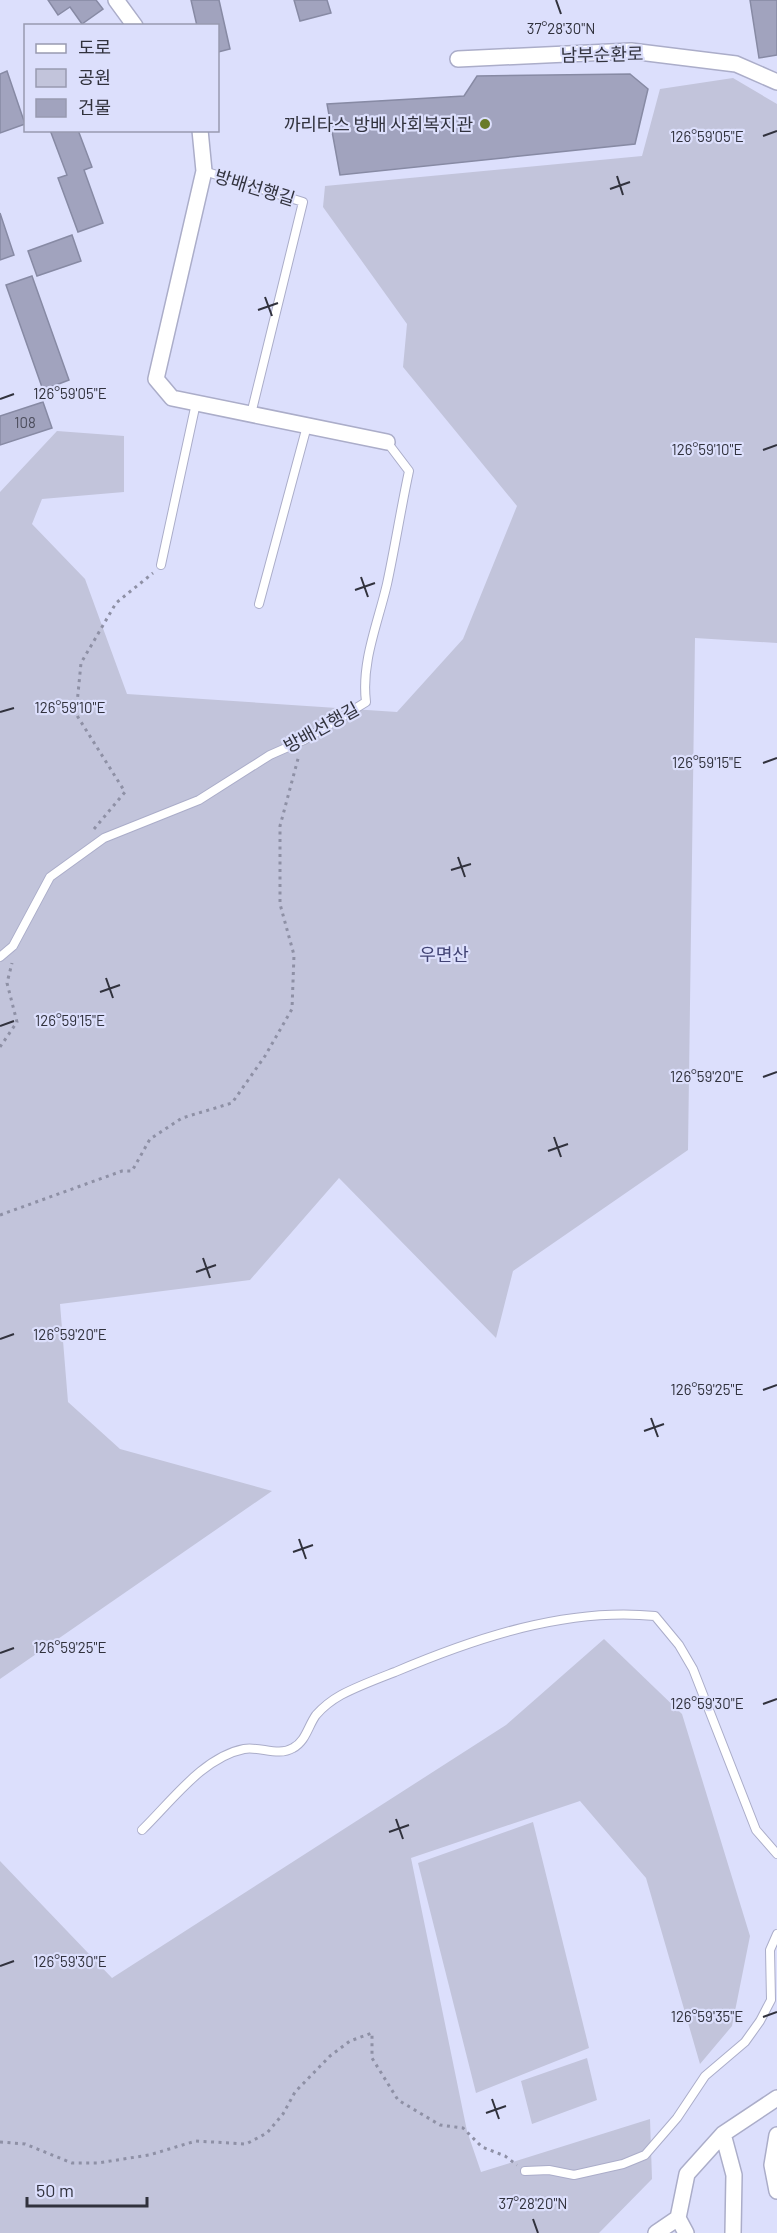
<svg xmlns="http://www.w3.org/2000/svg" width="777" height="2233" font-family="Barlow,'Noto Sans KR',sans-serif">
	<rect width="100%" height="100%" fill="#dcdffc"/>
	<path fill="#c2c4db" d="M733,78L777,104V643L695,638L688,1150L513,1271L496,1338L339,1178L250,1280L60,1304L68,1402L120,1449L272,1491L0,1679V492L57,431L124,436V492L42,499L32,524L85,579L127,694L397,712L463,639L517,506L403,367L407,324L323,207L325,186L642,156L660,89Z
		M604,1639L682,1714L750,1936L732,2026L700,2064L646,1878L580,1801L411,1858L467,2131L481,2172L650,2119L652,2179L599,2233H0V1861L112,1978L506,1725Z
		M533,1822L589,2048L476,2093L418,1863Z
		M587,2058L597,2100L532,2124L521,2081Z"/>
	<path fill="#a1a3be" stroke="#878aa4" stroke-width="1.5" d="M48,0H96L103,9L82,24L70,7L58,15Z
		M191,0H219L230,49L218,52V26H197Z
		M294,0H327L331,13L300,21Z
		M750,0H777V55L759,58Z
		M7,71L25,124L0,133V74Z
		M630,74L648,89L635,144L340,175L327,104L464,96L477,76Z
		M50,130H78L92,167L84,170L103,223L78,232L58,178L67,175Z
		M0,213L14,255L0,260Z
		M72,235L81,261L37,276L28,251Z
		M32,276L69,380L43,390L6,285Z
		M43,402L52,428L0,445V416Z"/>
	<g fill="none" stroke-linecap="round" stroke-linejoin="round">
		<g stroke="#abadc9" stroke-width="10">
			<path id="service" d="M204,171L303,202L251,414
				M161,565L196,403
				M259,604L307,426
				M0,957L13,946L50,877L104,838L199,800L270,755L304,740L366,702C361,662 378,623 387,584C395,547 401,508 409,471L387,442
				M142,1830C171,1802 203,1757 244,1749C260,1746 278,1757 293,1748C306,1741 308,1726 316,1715C323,1707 332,1700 341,1695C358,1686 377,1679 395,1672C475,1638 567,1607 655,1616L679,1645L693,1669L756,1830L777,1854
				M525,2171L549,2170L574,2175L623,2164L645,2155L677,2118L705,2076L745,2042L760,2021L771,2000L770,1950L777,1934"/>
		</g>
		<g stroke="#abadc9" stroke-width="18">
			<path id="minor" d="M116,0L135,26
				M458,59L631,51L736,64L777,82
				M200,130L204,171L156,379L172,398L387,442
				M723,2134L734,2175L733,2233
				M777,2135L772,2165L777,2191
				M678,2218L687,2174L723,2134L777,2098
				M656,2233L678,2218L686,2233"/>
		</g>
		<path stroke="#8e90a5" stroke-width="3" stroke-dasharray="3 4.5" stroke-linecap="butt" d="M94,829L125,792L76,714L81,663L116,603L153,573
			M0,1047L17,1022L7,983L12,963
			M0,1215L122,1171H132L150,1139L182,1118L232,1103L265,1056L292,1009L294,955L280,904V826L299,755
			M0,2142L25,2144L72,2163H98L149,2155L196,2141L246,2144L267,2133L283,2114L295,2092L330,2056L350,2041L372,2033V2058L398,2100L440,2125L463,2128L482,2147L505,2156L517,2165"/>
		<use href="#service" stroke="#fff" stroke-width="8"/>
		<use href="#minor" stroke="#fff" stroke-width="15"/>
	</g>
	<path fill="none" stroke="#31323d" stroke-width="2" d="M556,0L561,14M763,136L777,131M617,176L623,195M610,189L630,182M265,297L272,316M258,310L278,303M0,399L14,394M763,450L777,445M361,577L368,597M355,590L375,583M0,712L14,708M763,763L777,758M458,857L465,877M451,870L471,864M106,978L113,998M100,992L120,985M0,1026L14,1021M763,1077L777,1072M554,1137L561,1157M548,1151L568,1144M203,1258L210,1278M196,1272L216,1265M0,1339L14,1334M763,1390L777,1385M651,1418L658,1437M644,1431L664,1424M299,1539L306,1559M293,1552L313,1545M0,1653L14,1648M763,1704L777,1699M396,1819L403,1839M389,1832L409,1825M0,1966L14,1961M763,2017L777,2012M492,2099L499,2119M486,2113L506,2106M533,2219L538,2233"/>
	<circle fill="#697b2a" stroke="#dcdffc" stroke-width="2" cx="485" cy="124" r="6"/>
	<g text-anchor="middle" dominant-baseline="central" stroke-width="4.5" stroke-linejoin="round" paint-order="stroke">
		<g font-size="15" fill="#4d4e5d">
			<text x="25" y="422">108</text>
		</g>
		<g font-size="18" fill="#31323d" stroke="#dcdffc">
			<text transform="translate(602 54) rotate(-1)">남부순환로</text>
			<text transform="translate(255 187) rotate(17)">방배선행길</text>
			<text transform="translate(321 727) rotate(-29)">방배선행길</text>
		</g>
		<g font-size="18" fill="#31323d" stroke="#dcdffc" text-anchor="end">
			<text x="473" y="124">까리타스 방배 사회복지관</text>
		</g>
		<g font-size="18" fill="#414374" stroke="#dcdffc">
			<text x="444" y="954">우면산</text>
		</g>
	</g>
	<g font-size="15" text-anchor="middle" fill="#31323d" stroke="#dcdffc" stroke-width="4.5" stroke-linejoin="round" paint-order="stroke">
		<text x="561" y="34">37°28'30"N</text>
		<text x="707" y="142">126°59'05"E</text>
		<text x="70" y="399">126°59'05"E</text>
		<text x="707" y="455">126°59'10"E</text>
		<text x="70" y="713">126°59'10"E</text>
		<text x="707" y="768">126°59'15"E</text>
		<text x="70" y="1026">126°59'15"E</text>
		<text x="707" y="1082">126°59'20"E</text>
		<text x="70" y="1340">126°59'20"E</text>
		<text x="707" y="1395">126°59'25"E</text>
		<text x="70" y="1653">126°59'25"E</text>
		<text x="707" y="1709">126°59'30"E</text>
		<text x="70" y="1967">126°59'30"E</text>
		<text x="707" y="2022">126°59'35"E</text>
		<text x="533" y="2209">37°28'20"N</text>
	</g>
	<rect x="24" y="24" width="195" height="108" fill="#dcdffc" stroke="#989ab0" stroke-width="1.5"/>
	<rect x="36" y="44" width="30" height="9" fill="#ffffff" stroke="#989ab0" stroke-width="1.5"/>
	<text x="78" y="54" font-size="18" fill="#31323d">도로</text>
	<rect x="36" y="69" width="30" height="18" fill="#c2c4db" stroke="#989ab0" stroke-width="1.5"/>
	<text x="78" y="84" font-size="18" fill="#31323d">공원</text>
	<rect x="36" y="99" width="30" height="18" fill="#a1a3be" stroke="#989ab0" stroke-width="1.5"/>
	<text x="78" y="114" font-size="18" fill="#31323d">건물</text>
	<path d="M27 2197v9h120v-9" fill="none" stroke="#31323d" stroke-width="3"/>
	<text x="36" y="2197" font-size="18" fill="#31323d" stroke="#dcdffc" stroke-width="4.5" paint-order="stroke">50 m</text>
</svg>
